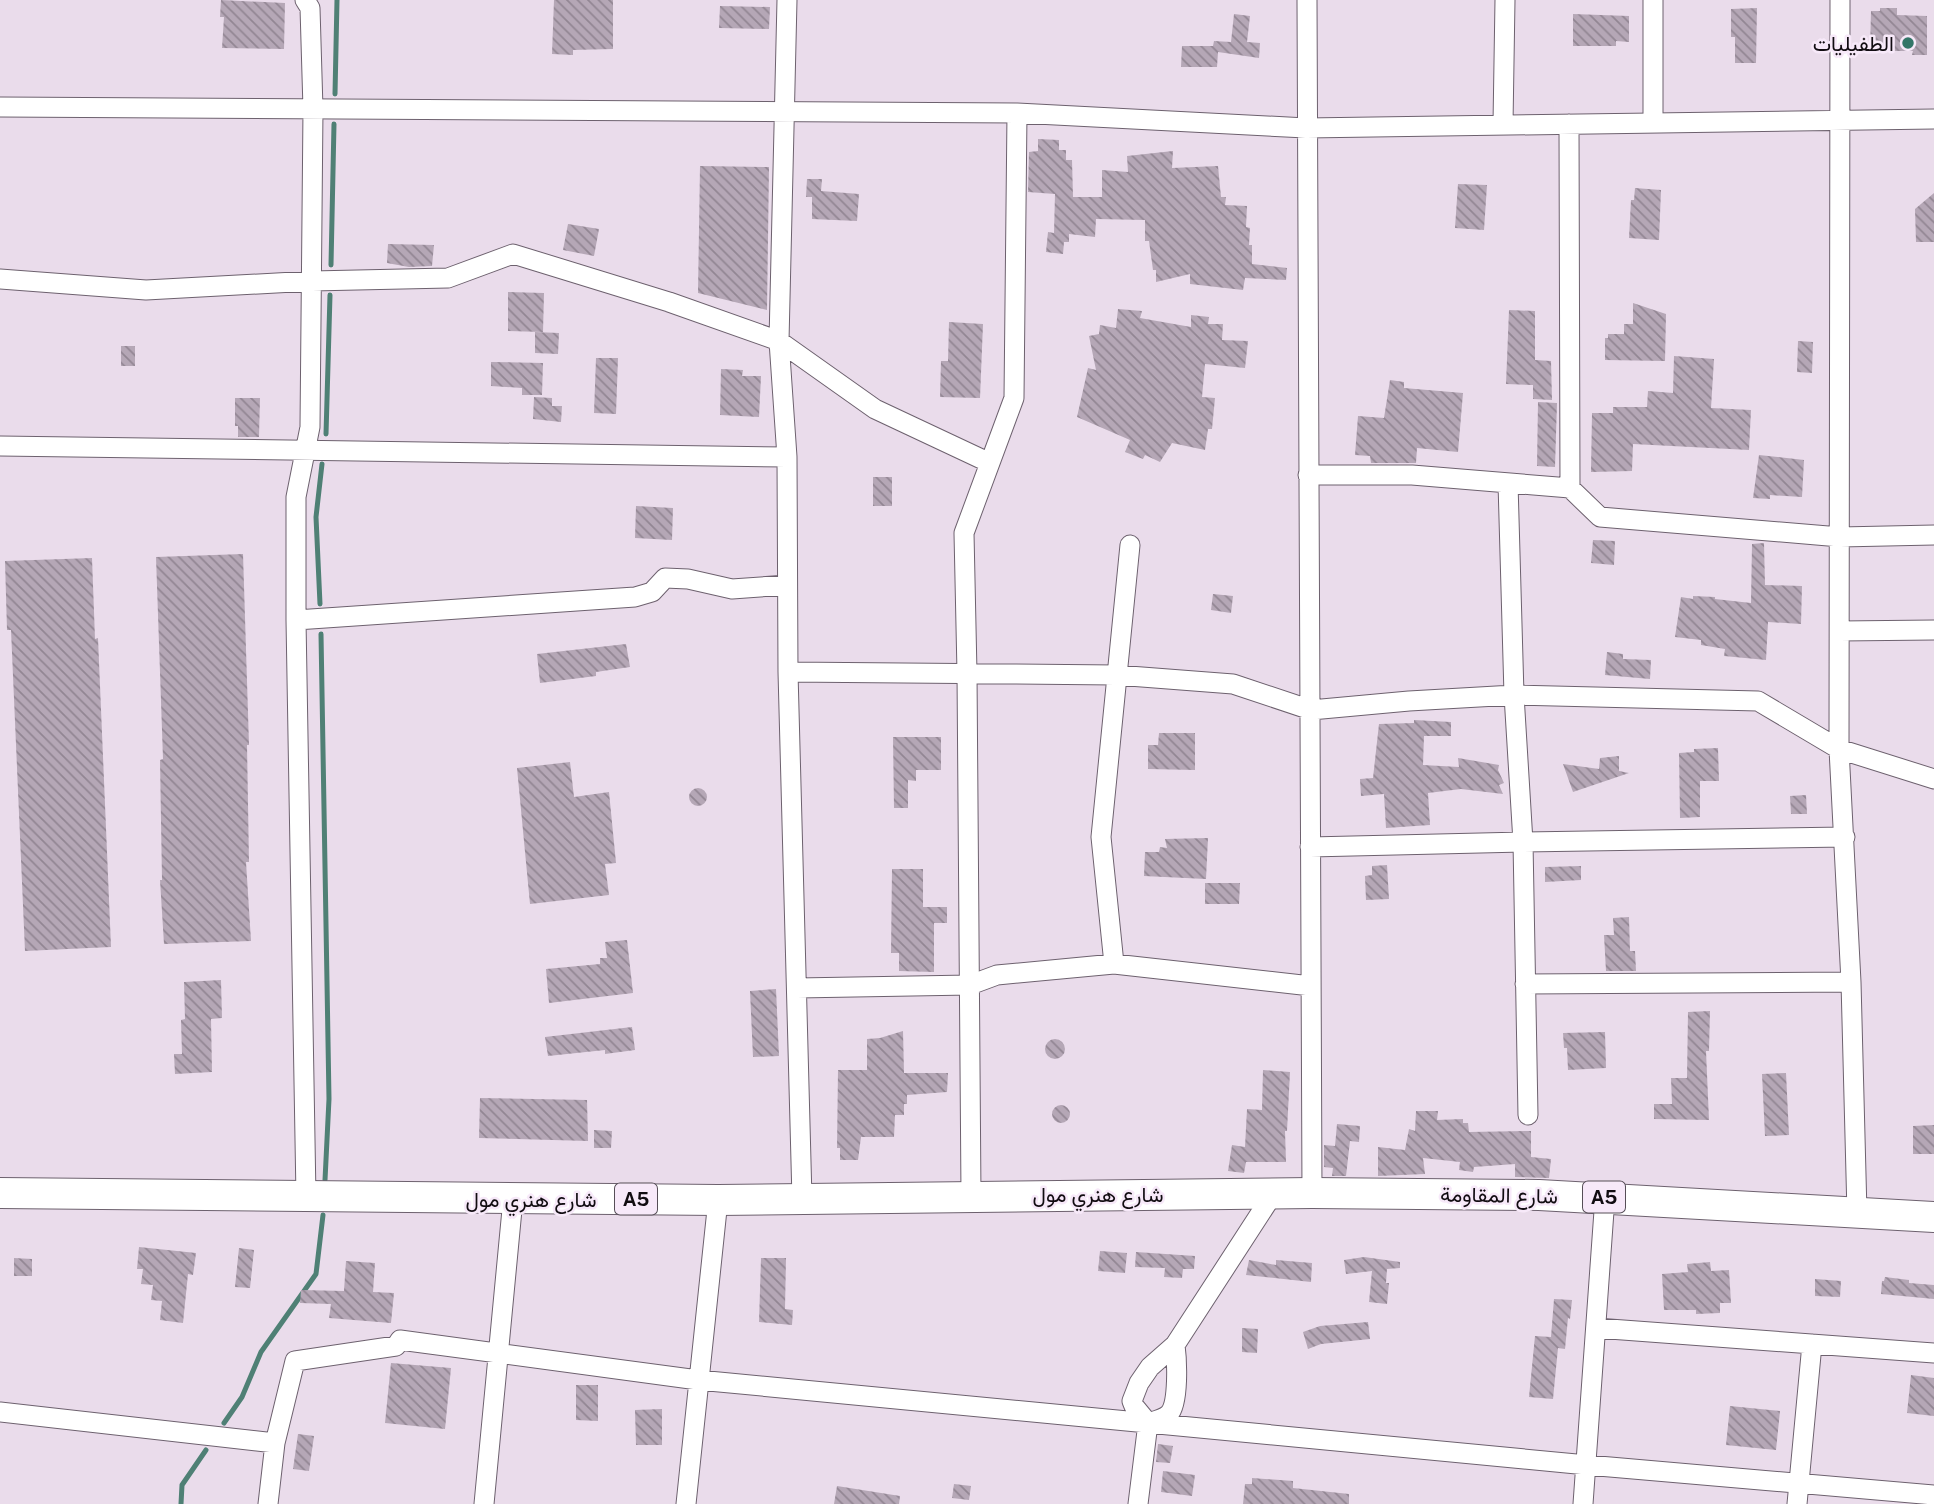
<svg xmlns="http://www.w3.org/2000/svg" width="1934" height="1504" font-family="'Public Sans',Vazirmatn,sans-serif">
	<defs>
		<pattern id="building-back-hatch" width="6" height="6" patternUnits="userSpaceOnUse" patternTransform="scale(1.75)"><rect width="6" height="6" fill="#b5a7b6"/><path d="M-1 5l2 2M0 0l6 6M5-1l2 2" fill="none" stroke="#928693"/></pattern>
	</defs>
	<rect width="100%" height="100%" fill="#eadceb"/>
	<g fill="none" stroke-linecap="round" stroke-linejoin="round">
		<path stroke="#4f8075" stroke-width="5" d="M335,94L337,0
			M331,265L334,124
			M326,434L330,295
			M320,604L316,517L322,464
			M321,634L329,1099L325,1180
			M224,1423L242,1397L261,1352L316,1274L323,1215
			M181,1504L182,1485L206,1450"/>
	</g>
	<path fill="url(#building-back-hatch)" d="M221,0L285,3L284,49L222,48L224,17H220Z
		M554,0H613V49L573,50V55L552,54Z
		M720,6L770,7L769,29L719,28Z
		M1757,8L1756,63H1735V37H1731V9Z
		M1880,8H1897V15L1927,16V55H1912L1913,51H1870L1871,11H1880Z
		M1234,14L1250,16L1247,42L1260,43L1259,58L1218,52L1217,67H1181L1182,46H1213L1214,41L1231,42Z
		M1573,14L1629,16V42L1616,41V46H1573Z
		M1038,139L1059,140V150H1066V160H1072L1073,197H1102V170L1128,172L1127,156L1173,151L1172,168L1218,166L1221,197H1226L1225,205L1247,206L1246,227L1250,228L1249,245H1252V264L1287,268L1286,280L1245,278L1243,290L1190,284V274L1156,282V270H1153L1149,241H1145V220L1096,219L1095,237L1069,234V242H1064L1063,254L1046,252L1048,232L1054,233L1055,194L1028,192L1029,152L1038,151Z
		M700,166L769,167L767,310L698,293Z
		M807,179H822L821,191L859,194L857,221L812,219V197H806Z
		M1458,184L1487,185L1484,230L1455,228Z
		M1635,188L1661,190L1659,240L1629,238L1631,200H1634Z
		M1934,193V242H1916L1915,209Z
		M568,224L599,229L594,256L563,250Z
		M388,244L434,245L432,266L409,267L387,263Z
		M508,292L544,293L543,332L508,331Z
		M1633,303L1666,314L1665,361L1605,360V338H1608V334H1624V324H1633Z
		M1118,309L1142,311L1140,318L1191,327V315L1209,317L1208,324H1223L1222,340L1248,341L1245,368L1205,364L1202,397L1215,398L1212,429H1208L1205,450L1172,443L1160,462L1145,455L1143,459L1125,452L1130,440L1077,417L1088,368L1096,370L1089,336L1099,334L1100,325L1116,328Z
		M1509,310L1535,311V360L1551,361L1552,400L1533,399V385L1506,384Z
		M949,322L983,324L980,398L940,397L941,361H948Z
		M535,332L559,333L558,354L535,353Z
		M1798,341L1813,342L1812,373L1797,372Z
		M121,346H135V366H121Z
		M1674,356L1714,359L1711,408L1751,410L1749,450L1633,444L1632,471L1591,472L1592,413H1613V407H1647L1648,391L1673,393Z
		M596,358H618L616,414L594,413Z
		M491,362L543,363L542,395H522V388L491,386Z
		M721,369L743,370L742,376H761L759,417L720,415Z
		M1390,380L1404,382V388L1463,393L1458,452L1417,448L1416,463H1371L1370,456L1355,455L1358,416L1384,418Z
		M534,397L552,398V406H562L561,422L533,419Z
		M235,398H260L259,437H238V426H235Z
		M1538,402L1557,403L1555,467L1537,466Z
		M1759,455L1804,460L1802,497L1770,495V499L1753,498Z
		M873,477H892V506H873Z
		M636,506L673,508L672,540L635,538Z
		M1593,540L1615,541L1614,565L1591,563Z
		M1764,543L1765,585L1802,586L1801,624L1768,622L1766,660L1724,656L1725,649L1701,645V640L1675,637L1681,597L1693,599V596L1715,597V599L1751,603L1752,544Z
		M243,554L249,745H247L249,862H246L251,941L164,944L160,880H162L160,760L163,759L156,557Z
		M92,558L95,639L98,638L111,947L25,951L11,630H7L5,561Z
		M1213,594L1233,596L1231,613L1211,610Z
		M626,644L630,667L596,672V676L540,683L537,654Z
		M1607,652L1623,654V659L1651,660L1650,679L1605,675Z
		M1414,720L1451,722V736H1424L1423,765L1459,767L1458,758L1499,765L1498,770L1504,783L1499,785L1503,794L1461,789L1428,793L1430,825L1386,828L1384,794L1361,796L1360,779L1373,778L1379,724L1414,723Z
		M1159,733H1195V770L1148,769V745H1158Z
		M893,737H941V770H916V781L908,780V808H894Z
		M1718,748L1719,781H1700V817L1680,818L1679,753L1694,752V749Z
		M1619,756V771L1629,773L1573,792L1563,764L1599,769L1600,758Z
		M570,762L574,797L609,792L616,863L605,864L609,895L530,904L517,768Z
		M689 797a9 9 0 1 1 18 0a9 9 0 1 1-18 0Z
		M1806,795L1807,814H1791L1790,796Z
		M1208,838L1206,879L1144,876L1145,852H1159L1160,847L1167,848L1165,839Z
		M1387,865L1389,899L1366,900L1365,876L1372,875V866Z
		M1581,866V880L1545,882V867Z
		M892,869H923V907H947V923H934V972L899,971V953H891Z
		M1205,883H1240L1239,904H1205Z
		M1629,917L1630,951H1635L1636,971H1606L1604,935H1614L1613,918Z
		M627,940L633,993L549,1003L546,969L600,964V958H607L605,942Z
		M221,980L222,1018L211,1019L212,1072L175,1074L174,1054H182L181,1020L185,1019L184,982Z
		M776,989L779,1056L753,1057L750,991Z
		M1710,1011L1709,1051H1706L1709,1120L1654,1119V1104H1672L1671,1078H1687L1688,1012Z
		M632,1027L635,1050L605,1054V1050L548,1056L545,1037Z
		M903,1031L904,1073H948L947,1092L907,1095V1104H904V1115H895L894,1137H861L858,1160H840V1148H837L838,1070H867V1039L880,1038Z
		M1605,1032L1606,1068L1568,1070L1567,1048H1564L1563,1033Z
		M1045 1049a10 10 0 1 1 20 0a10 10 0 1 1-20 0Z
		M1263,1070L1290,1072L1287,1131H1285L1286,1162H1246L1244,1173L1228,1171L1232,1145L1245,1147L1247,1109L1262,1110Z
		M1786,1073L1789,1135L1765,1136L1762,1074Z
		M480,1098L587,1100L588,1141L479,1138Z
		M1052 1114a9 9 0 1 1 18 0a9 9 0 1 1-18 0Z
		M1416,1111H1438L1437,1120L1463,1119V1123H1468L1469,1132L1531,1131V1157L1551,1159L1549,1178L1515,1177V1164L1474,1167L1473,1172L1459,1170L1460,1162L1423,1158L1425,1174L1378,1176V1147L1405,1150L1409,1129L1415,1131Z
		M1337,1124L1360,1126L1359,1142L1350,1141L1346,1176H1332L1333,1168L1324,1167V1145L1335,1146Z
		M1934,1125V1154H1913V1126Z
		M594,1130L612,1131L611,1148H594Z
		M139,1247L196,1253L193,1275L188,1274L183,1323L160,1320L162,1301L151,1300L153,1285L141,1284L143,1269H137Z
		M239,1248L254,1250L250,1288L235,1287Z
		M1100,1251L1127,1253L1125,1273L1098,1271Z
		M1136,1252L1195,1256L1194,1269H1183L1182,1278L1164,1277L1165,1268L1135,1267Z
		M1364,1257L1400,1262V1268L1387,1269L1386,1283H1389L1387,1304L1369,1302L1372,1271L1346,1274L1344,1260Z
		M14,1258L32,1259V1276H14Z
		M761,1258H786L785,1309L793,1310L792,1325L759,1322Z
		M1249,1260L1276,1265V1260L1312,1263L1311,1282L1246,1275Z
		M346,1261L375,1263L373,1292L394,1293L391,1323L329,1318L331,1304L300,1303L301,1290L344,1291Z
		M1710,1262L1711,1271L1729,1270L1731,1303H1720V1313L1696,1314V1310H1664L1662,1274L1688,1272L1687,1264Z
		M1885,1277L1909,1280V1283L1934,1285V1299L1881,1294L1882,1281H1884Z
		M1815,1279L1841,1281L1840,1297L1815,1296Z
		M1554,1299L1572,1300L1570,1319L1568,1318L1565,1349L1558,1348L1553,1399L1529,1397L1535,1336L1551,1337Z
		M1368,1322L1370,1339L1321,1344L1308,1349L1303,1332L1320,1326Z
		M1242,1328L1258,1329L1257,1353L1242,1352Z
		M391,1363L451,1368L445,1429L385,1423Z
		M1911,1375L1934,1378V1416L1907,1413Z
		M576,1385H598V1421L576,1420Z
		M1730,1406L1780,1411L1776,1450L1726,1445Z
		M662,1409V1445H636L635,1410Z
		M298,1434L314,1436L309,1471L293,1469Z
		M1158,1444L1173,1446L1170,1463L1156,1462Z
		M1163,1471L1195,1475L1192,1496L1161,1492Z
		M1252,1478L1293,1481V1488L1349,1494V1504H1243L1245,1484H1252Z
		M954,1484L971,1486L969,1500L952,1498Z
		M837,1486L900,1496L899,1504H834Z"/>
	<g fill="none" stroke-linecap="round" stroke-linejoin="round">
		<g stroke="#6d616e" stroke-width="21">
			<path id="minor" d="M305,0L310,8L313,109L310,427L296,497V620L306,1197
				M787,0L779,341L787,457L788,672L802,1199
				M1307,0L1312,1193
				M1653,0V122
				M1840,0L1839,749L1851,982L1857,1213
				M0,107L1017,113L1306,128L1934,119
				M1503,124L1505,0
				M1569,124L1570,488
				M0,279L146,290L312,281L448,278L513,254L669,302L779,341L875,409L990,463
				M0,446L787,457
				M1308,475H1412L1570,488L1600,517L1840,537L1934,535
				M1508,483L1514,695L1523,842L1528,1115
				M296,620L635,597L652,592L665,578L688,579L732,589L787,585
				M1840,631L1934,630
				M788,672L1116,675L1233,684L1311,710L1409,701L1514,695L1758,701L1839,749L1934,779
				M1310,847L1523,842L1845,837
				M1114,964L1101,837L1130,545
				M1525,984L1851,982
				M797,988L970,985L997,975L1114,964L1311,986
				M971,1195L967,673L964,533L1014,398L1017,113
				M1596,1328L1934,1353
				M0,1412L275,1443
				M1148,1423C1154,1421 1164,1419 1169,1414C1179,1403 1177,1360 1175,1345
				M268,1504L275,1443L295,1361L396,1346L400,1340L698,1380L1587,1465L1934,1495
				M484,1504L513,1199
				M686,1504L718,1200
				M1138,1504L1148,1423L1134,1406L1132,1401L1139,1383L1150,1367L1175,1345L1273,1194
				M1583,1504L1605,1197
				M1797,1504L1812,1344"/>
		</g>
		<g stroke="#6d616e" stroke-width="32">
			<path id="highway" d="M0,1193L718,1200L1312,1193L1539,1195L1934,1217"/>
		</g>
		<use href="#minor" stroke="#fff" stroke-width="19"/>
		<use href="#highway" stroke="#fff" stroke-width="30"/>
	</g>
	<circle fill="#337668" stroke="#f7e9f9" stroke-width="2.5" cx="1908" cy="43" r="7"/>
	<g text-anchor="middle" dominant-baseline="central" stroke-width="5" stroke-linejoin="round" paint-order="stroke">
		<g fill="#f7e9f9" stroke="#564e57" stroke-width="2">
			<rect x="1583" y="1181.5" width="42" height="31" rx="5"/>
			<rect x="615" y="1183.5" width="42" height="31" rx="5"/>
		</g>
		<g font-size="19" font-weight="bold" fill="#110c11">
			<text x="1604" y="1197">A5</text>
			<text x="636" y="1199">A5</text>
		</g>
		<g font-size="21" fill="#110c11" stroke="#f7e9f9" text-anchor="end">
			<text x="1894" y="43">الطفيليات</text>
		</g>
		<g font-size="21" fill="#110c11" stroke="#f7e9f9">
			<text x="1098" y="1194">شارع هنري مول</text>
			<text transform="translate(1499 1195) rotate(1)">شارع المقاومة</text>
			<text x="531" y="1199">شارع هنري مول</text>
		</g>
	</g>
</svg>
